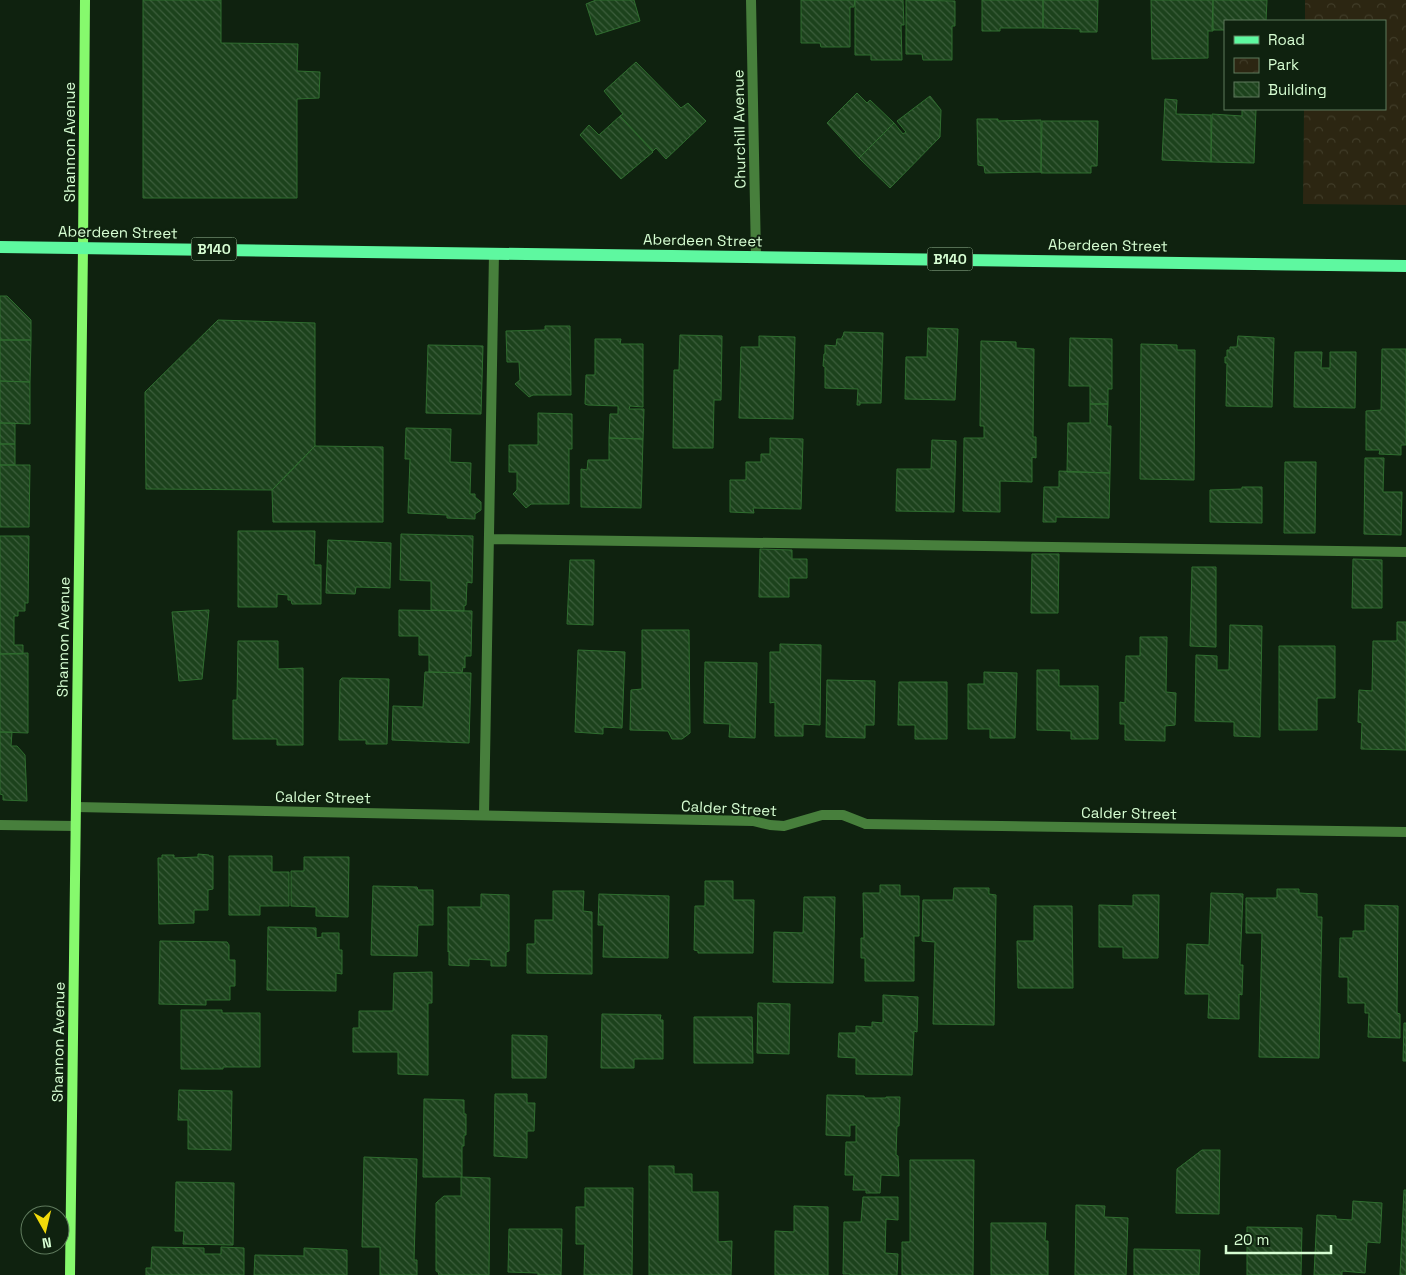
<svg xmlns="http://www.w3.org/2000/svg" width="1406" height="1275" font-family="'Space Grotesk',sans-serif">
	<defs>
		<pattern id="park-crowns" width="20" height="18" patternUnits="userSpaceOnUse" patternTransform="scale(1.25)"><rect width="20" height="18" fill="#2c2612"/><path d="M2 6a3 3 0 1 1 6 0M12 15a3 3 0 1 1 6 0" fill="none" stroke="#403c28"/></pattern>
		<pattern id="building-back-hatch" width="6" height="6" patternUnits="userSpaceOnUse" patternTransform="scale(1.25)"><rect width="6" height="6" fill="#1c421c"/><path d="M-1 5l2 2M0 0l6 6M5-1l2 2" fill="none" stroke="#3c5e3c"/></pattern>
	</defs>
	<rect width="100%" height="100%" fill="#0f220f"/>
	<path fill="url(#park-crowns)" d="M1305,0H1406V205L1303,204L1304,109H1385V21H1305Z"/>
	<path fill="url(#building-back-hatch)" stroke="#2f6d2f" d="M143,0H221V43L298,44L297,71L320,72L319,98L297,99V198H143Z
		M596,0H634L640,21L596,35L586,4Z
		M801,0H855L854,7H850V47H821L820,43H801Z
		M855,0H903L904,25H901L902,60H871V55H855Z
		M906,0L955,1V26H952V60H923L922,54H906Z
		M982,0H1043V28H1000V31H982Z
		M1043,0H1098L1097,32H1080V29L1043,28Z
		M1151,0H1213V31H1208V58L1152,59Z
		M1213,0H1267L1266,21H1225V30H1212Z
		M636,62L681,108L688,103L706,121L666,159L656,148L653,151L620,116L623,114L604,91Z
		M857,93L867,103L870,100L894,123L859,158L827,123Z
		M930,96L941,110L940,137L890,188L859,158L894,123L903,134L906,132L897,121Z
		M1165,99L1177,100L1176,114L1211,115V162L1162,160Z
		M1242,109H1256L1254,163L1211,162L1212,114L1242,116Z
		M620,116L653,152L621,179L580,135L589,125L599,135Z
		M977,119H998V121L1041,120V172L985,173L984,166L978,165Z
		M1042,121H1098L1097,166H1091V173H1041Z
		M0,296H7L31,320V340H0Z
		M218,320L315,323V446L272,490L146,489L145,392Z
		M545,326H570L571,395H533L529,397L515,384L520,380L519,362H507L506,331L545,330Z
		M928,328L958,329L955,400L905,399L906,357H927Z
		M844,332L883,333L881,403H860V405H857L858,389L825,388V367L823,366L824,354H825V345L836,346L837,339H842V337L843,336Z
		M680,335L722,336L721,400H714L713,448H673L674,370H679Z
		M759,336L795,337L793,419L739,418L741,347H759Z
		M1238,336L1274,338L1272,407L1226,406L1227,363H1225V357H1227V350H1230V347H1237Z
		M1070,338L1112,339V389H1108V404H1090V386H1069Z
		M595,339H621L620,344H643V407L630,406L629,409H644L643,439L609,438L610,414H618V406L588,405L585,404L586,375H595Z
		M0,340H31L30,382L0,381Z
		M981,341L1016,342V348L1034,349L1033,437H1036V458L1032,457V482L1000,481V512L963,511L964,438H984V426H980Z
		M1141,344L1177,345V350H1195L1194,480L1140,479Z
		M428,345L483,346L481,414L426,413Z
		M1382,349H1406V445H1401V455L1379,454L1380,450H1366V411L1381,410Z
		M1295,352H1322L1321,368H1330V352H1356L1355,408L1294,407Z
		M0,381L30,382V424L0,423Z
		M1090,404H1108L1107,426H1111L1110,473L1067,472L1068,423H1090Z
		M538,413L572,414V449H569V504H531L526,508L513,494L517,490V472H509V445H538Z
		M0,423H15V444H0Z
		M406,428L451,429L450,462L471,463L470,494H475V497L481,502V510L475,514V519L447,518V515L408,513L410,459H405Z
		M609,438L643,439L641,508L581,507V469L587,470L588,460H609Z
		M770,438L803,439L801,509L753,508L754,513L730,512V480H746V462H761V454H770Z
		M932,440L956,441L954,512L896,511L897,469H931Z
		M0,444H15V465H0Z
		M315,446L383,447V522H273L272,490Z
		M1365,458H1384L1383,492H1402L1401,535L1364,534Z
		M1285,462H1316L1315,533H1284Z
		M0,465H30L29,527H0Z
		M1059,471L1110,473L1109,518L1056,517V522H1043L1044,487H1059Z
		M1242,487H1262V523L1210,522V490L1242,489Z
		M238,531H315L314,565H321V604H292L291,600H288V595L277,594V607H238Z
		M401,534L473,536L472,583L467,582L466,605L464,606V611L431,610V581L400,580Z
		M0,536H29L28,603H25V611H18V616H14V645H23V654H0Z
		M328,540L391,543L390,588L356,587L355,594L326,593Z
		M760,549L792,550V559H807V578H789V597H759Z
		M1032,554H1059L1058,613H1031Z
		M1353,559L1382,560V608H1352Z
		M570,560H594L593,625L567,624Z
		M1192,567H1216V647L1190,646Z
		M209,610L202,679L179,681L172,612Z
		M399,610L472,611L471,656H465V668L463,667L462,673L429,672V655H419V636H399Z
		M1397,622H1406V750L1361,749L1362,723L1358,722L1359,690L1372,691L1373,641H1397Z
		M1230,625L1262,626L1260,737L1234,736V722L1195,721L1196,655L1217,656V670H1229Z
		M642,630H689L690,733L682,739H672L668,731L630,730L631,690L642,689Z
		M1140,637H1167L1166,692L1176,693L1175,725L1165,726V741L1125,740V724H1120V702L1125,703L1126,656H1140Z
		M238,641H278V669L303,668V745H277V739H233V700H237Z
		M780,644L821,645L820,725L803,724V736H775V702L770,703V652H780Z
		M1279,646H1335V698H1317V730H1279Z
		M578,650L625,652L622,728L603,727V734L575,732Z
		M28,653V733L0,732V654Z
		M705,662L757,663L755,738L729,737L730,724L704,723Z
		M1037,670H1059V686H1098V739H1071V731L1037,730Z
		M425,672L471,673L469,743L392,740L393,706L423,707Z
		M984,672L1017,673L1015,738H990V729H968V684H984Z
		M342,678L389,679L387,744H366V740H339L340,680Z
		M827,680L875,681L874,725H865V738L826,737Z
		M899,682H947V739H915V725H898Z
		M0,732H12L11,746H17L25,755L27,801L3,800V795L0,794Z
		M198,854L209,855V856H213V889L208,890V910H194V923L159,924L158,858H162V855H174V858L198,857Z
		M229,856H272V872H289V906H260V915H229Z
		M304,857H349L348,917L316,916V907L291,906V871H304Z
		M705,881H733V900H754L753,953H698V951L694,950L695,906H705Z
		M880,885H900V896H919V936H914V981H865V958H861V938H864L863,893H880Z
		M373,886L417,887L418,890H433V925H418L417,956L371,955Z
		M954,888H989V894L996,895L994,1025L933,1024L935,942L922,941L923,900H953Z
		M1277,889H1299V893L1317,894V917H1322L1319,1058L1259,1057L1262,933H1246V898H1277Z
		M553,891H584L583,911L592,912V974L527,973V944H535V920H553Z
		M1211,893L1243,894L1240,965H1243L1242,995L1239,994V1019L1208,1018L1209,994H1185L1187,944L1209,945Z
		M481,894L509,895V951L506,952V966H491V960L469,959V966L449,965V951L448,952V907H481Z
		M599,894L669,896L668,958L603,957L604,925H598Z
		M1133,895H1159L1158,958H1123V947H1099V905L1133,906Z
		M804,897H835L833,983L773,982L774,932L803,933Z
		M1365,905L1398,906L1397,1013L1400,1014V1038L1368,1037L1369,1013H1365V1003H1348V977H1339L1340,938H1353V931H1365Z
		M1034,906H1072L1073,988H1018L1017,941H1034Z
		M268,927L316,928V938L322,937V933H339V950H342V974L336,973V991L267,990Z
		M160,941L227,942L229,945V960H235V986H230V1000H206V1005L159,1004Z
		M432,972V1003H428V1075L398,1074V1052H353V1028H359V1011H393L394,973Z
		M883,995L918,997L917,1032L914,1031L912,1075L856,1074V1058L838,1057L839,1033H856V1026L872,1027V1022L883,1023Z
		M758,1003L790,1004L789,1054L757,1053Z
		M181,1010H222V1013H260V1067H223V1069H181Z
		M602,1014L661,1015L660,1020H663V1059H634V1068H601Z
		M694,1017H752L753,1063H694Z
		M1404,1023H1406V1061H1403Z
		M512,1035L547,1036L546,1078H512Z
		M179,1090L232,1091L231,1150L188,1149V1120H178Z
		M495,1094H527V1103H535L534,1131H527V1158L494,1156Z
		M827,1095L864,1096L865,1098H886V1097H900L899,1126H897L896,1155L898,1156L899,1176L881,1175L880,1193H866V1190H853L854,1175H845L846,1142H856V1125H850V1136L826,1135Z
		M424,1099L464,1100V1114H466V1135H464V1146H462V1177H423Z
		M1202,1150H1220L1219,1214L1176,1213L1177,1169Z
		M364,1157L417,1159L414,1260H417V1275H380V1247H362Z
		M910,1160H974L973,1275H902V1242H910Z
		M649,1166H674V1174H692V1192H718V1242L732,1241L731,1275H649Z
		M461,1177L490,1178L489,1275H439L438,1272L436,1271V1203L444,1196H461Z
		M176,1182L234,1183L233,1245L183,1244L184,1231H175Z
		M585,1188H633L632,1275H584L585,1244H576V1207H585Z
		M1404,1190H1406V1275H1400Z
		M863,1197H898V1220L886,1219L885,1253L898,1254L897,1275H850V1274H843L844,1222H861Z
		M1353,1201L1382,1203L1380,1243L1367,1242L1365,1273L1342,1271V1275H1314L1317,1215L1336,1216V1219L1352,1220Z
		M1076,1205L1105,1206L1104,1217L1128,1218L1126,1275H1075Z
		M794,1206L828,1207V1275H775V1231L794,1232Z
		M991,1223H1046L1045,1241H1048V1275H991Z
		M1247,1227L1302,1228L1301,1275H1247Z
		M509,1229H562L561,1275H538V1273L508,1272Z
		M152,1247L204,1248V1254H221V1247L244,1248V1275H146V1268H151Z
		M304,1248L347,1250V1275H254L255,1255L304,1256Z
		M1134,1249L1200,1250L1199,1275H1134Z"/>
	<g fill="none" stroke-linecap="round" stroke-linejoin="round">
		<path stroke="#477f3c" stroke-width="10" d="M489,539L1406,552
			M484,815L494,253
			M753,821L770,825L784,826L822,815H843L866,824"/>
		<path stroke="#477f3c" stroke-width="10" d="M751,0L756,257
			M76,807L753,821
			M866,824L1406,832
			M0,825L75,826"/>
		<path stroke="#86f96d" stroke-width="10" d="M70,1275L83,247L85,0"/>
		<path stroke="#5ef8a0" stroke-width="12" d="M0,247L1406,266"/>
	</g>
	<g text-anchor="middle" dominant-baseline="central" stroke-width="4" stroke-linejoin="round" paint-order="stroke">
		<g fill="#0f220f" stroke="#9abb98" stroke-width="1">
			<rect x="191.5" y="237.5" width="45" height="23" rx="4"/>
			<rect x="927.5" y="247.5" width="45" height="23" rx="4"/>
		</g>
		<g font-size="14" font-weight="bold" fill="#d6fdd2">
			<text x="214" y="249">B140</text>
			<text x="950" y="259">B140</text>
		</g>
		<g font-size="15" fill="#d6fdd2" stroke="#0f220f">
			<text transform="translate(739 129) rotate(-91)">Churchill Avenue</text>
			<text transform="translate(69 142) rotate(-90)">Shannon Avenue</text>
			<text transform="translate(118 232) rotate(1)">Aberdeen Street</text>
			<text transform="translate(703 240) rotate(1)">Aberdeen Street</text>
			<text transform="translate(1108 245) rotate(1)">Aberdeen Street</text>
			<text transform="translate(63 637) rotate(-89)">Shannon Avenue</text>
			<text transform="translate(323 797) rotate(1)">Calder Street</text>
			<text transform="translate(729 808) rotate(3)">Calder Street</text>
			<text transform="translate(1129 813) rotate(1)">Calder Street</text>
			<text transform="translate(58 1042) rotate(-89)">Shannon Avenue</text>
		</g>
	</g>
	<rect x="1224" y="20" width="162" height="90" fill="#0f220f" stroke="#5f7a5d"/>
	<rect x="1234" y="36" width="25" height="8" fill="#5ef8a0" stroke="#5f7a5d"/>
	<text x="1268" y="45" font-size="15" fill="#d6fdd2">Road</text>
	<rect x="1234" y="58" width="25" height="15" fill="url(#park-crowns)" stroke="#5f7a5d"/>
	<text x="1268" y="70" font-size="15" fill="#d6fdd2">Park</text>
	<rect x="1234" y="82" width="25" height="15" fill="url(#building-back-hatch)" stroke="#5f7a5d"/>
	<text x="1268" y="95" font-size="15" fill="#d6fdd2">Building</text>
	<g transform="translate(45 1230) rotate(172)"><circle r="24" fill="#0f220f" stroke="#5f7a5d"/>
	<path d="M0-4L9 19L0 12L-9 19Z" fill="#f1da0a"/>
	<text y="-8" font-size="14" font-weight="bold" text-anchor="middle" fill="#d6fdd2">N</text>
	</g>
	<path d="M1226 1245v8h105v-8" fill="none" stroke="#d6fdd2" stroke-width="2.5"/>
	<text x="1234" y="1245" font-size="15" fill="#d6fdd2" stroke="#0f220f" stroke-width="4" paint-order="stroke">20 m</text>
</svg>
